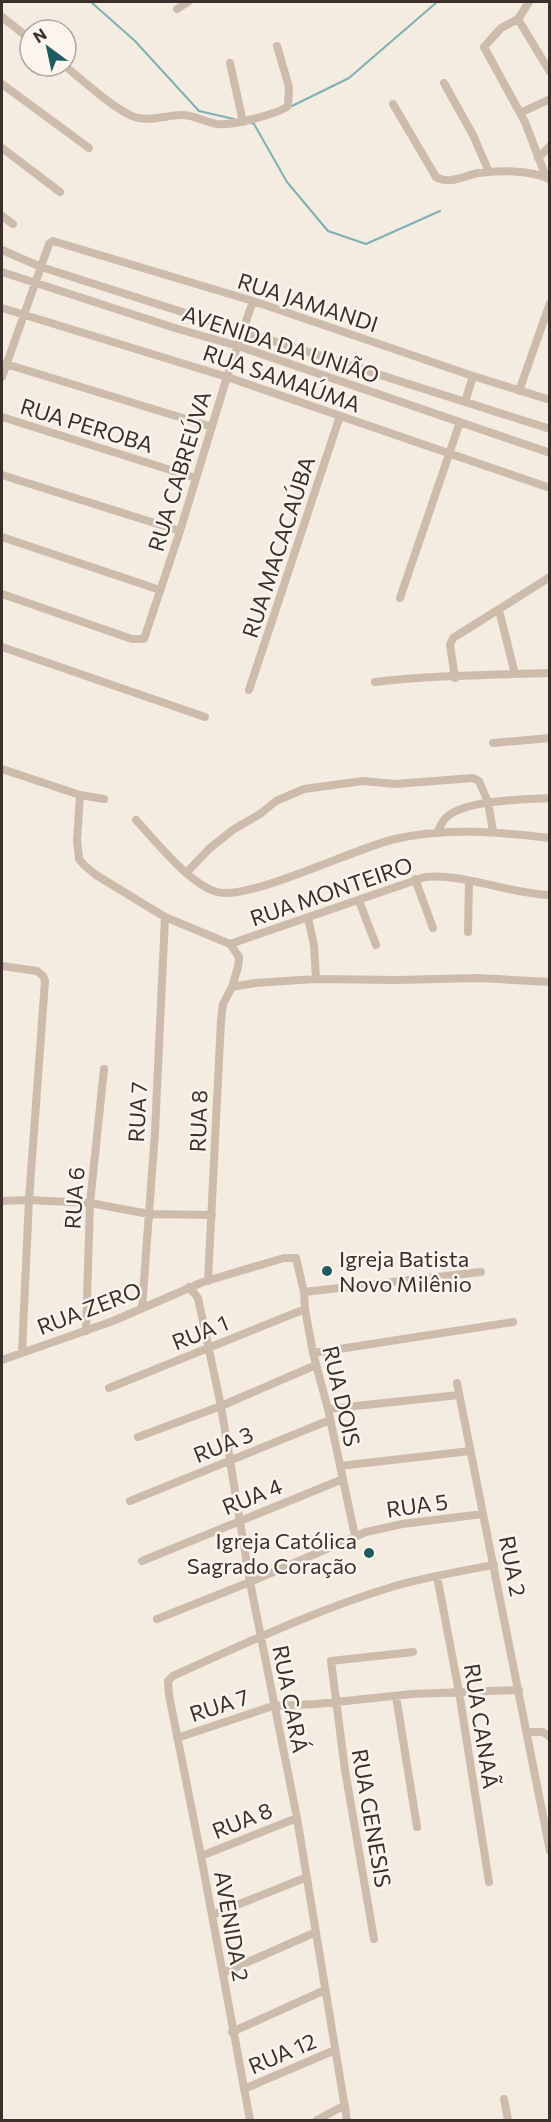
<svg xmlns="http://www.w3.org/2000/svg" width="551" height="2122" font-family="Commissioner,sans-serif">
	<rect width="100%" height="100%" fill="#f4ebe1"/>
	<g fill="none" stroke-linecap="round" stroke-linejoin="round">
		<path stroke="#7fb0b2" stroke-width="2" d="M91,2L135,41L199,111L234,119
			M292,106L349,78L437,2
			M251,123L254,124L287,182L328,231L366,244L440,211"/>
		<path stroke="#cdbbac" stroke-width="8" d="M529,2L518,19L501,28L484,47L525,122L546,177
			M177,9L188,2
			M2,17L30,39
			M518,19L550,72
			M230,63L243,122
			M65,66C85,82 109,105 132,116C147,123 165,115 182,115C194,115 205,122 217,124C231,126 278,114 288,106L289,87L277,46
			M444,83L473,135L489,172
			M2,84L89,148
			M393,104L436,177C449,185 464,176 478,173C497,170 532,170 549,179
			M520,113L550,99
			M2,148L60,192
			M538,158L550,146
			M2,216L13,224
			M2,250L41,267L550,429
			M2,272L178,329L238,346L550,453
			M2,308L227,377L550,488
			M6,364L212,427
			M2,377L49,244L53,241L253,301L473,376L550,400
			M519,391L550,303
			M465,402L473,376
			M2,417L196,478
			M2,475L180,531
			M2,537L160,590
			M2,594L132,639H144L180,531L227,377L253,301
			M400,598L460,422
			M499,610L515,674
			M2,647L205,717
			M455,678L450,645L453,638L550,577
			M375,682C433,675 491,675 550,673
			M249,690L340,416
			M493,743L550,738
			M2,769L80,795L104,799
			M80,795L77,840L79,859L84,865L96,875L165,917L230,944L239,957L238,967L232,987
			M136,820C155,840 190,885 217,892C249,901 355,848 395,839C446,827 498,832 550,838
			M437,833C439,829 441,824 444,820C460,799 524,800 550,798
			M186,873L210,848L234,829L260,814L276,801L304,789L363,781L395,784L473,778L479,781L488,802L493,831
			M415,879L433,928
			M359,901L376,945
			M308,918L314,945L316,979
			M468,932L469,881
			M230,944L425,877C464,873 509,894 550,895
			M2,966L37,971L43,976L45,981L29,1200L22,1352
			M2,1201L29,1200L90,1203L149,1214L212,1215
			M208,1281L221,1021L223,1004L232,987L255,983L316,979L397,980L479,978L550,982
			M189,1287L198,1298L221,1406L250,1582L297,1818L347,2120
			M304,1292L481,1272
			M142,1308L155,1132L165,917
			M86,1331L90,1203L104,1069
			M313,1353L513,1322
			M2,1360L113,1321L203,1282L284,1258H296L304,1292L305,1309L313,1353L328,1409L355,1536
			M457,1383L550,1851
			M109,1388L305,1309
			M328,1409L459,1395
			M138,1437L221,1406L316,1365
			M340,1466L470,1451
			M130,1501L330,1420
			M142,1561L343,1479
			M437,1576L459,1692L489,1882
			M157,1619L250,1582L366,1532L402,1524L483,1514
			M396,1696L417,1827
			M527,1732H543L550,1737
			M177,1738L273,1706L317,1704L412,1694L519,1690
			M201,1856L297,1818
			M212,1915L307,1877
			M374,1939L345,1770L331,1661L413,1652
			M223,1973L316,1932
			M232,2032L325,1990
			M244,2089L335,2050
			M504,2099L508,2120
			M250,2120L201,1856L169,1695L168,1681L173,1676C246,1643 318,1609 395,1586C427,1577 461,1571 494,1565
			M317,2120L345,2105"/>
	</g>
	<g fill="#1f5a5e" stroke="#fbf5ee" stroke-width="2">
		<circle cx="327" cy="1271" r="6"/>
		<circle cx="369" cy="1553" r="6"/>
	</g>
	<g text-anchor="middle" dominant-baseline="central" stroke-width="5" stroke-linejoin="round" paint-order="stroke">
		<g font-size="22" fill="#3b302b" stroke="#fbf5ee">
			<text transform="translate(308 302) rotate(18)">RUA JAMANDI</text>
			<text transform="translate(281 344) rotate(18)">AVENIDA DA UNIÃO</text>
			<text transform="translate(282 378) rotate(19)">RUA SAMAÚMA</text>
			<text transform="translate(87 425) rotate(17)">RUA PEROBA</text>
			<text transform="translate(179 471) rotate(-73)">RUA CABREÚVA</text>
			<text transform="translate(278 547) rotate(-72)">RUA MACACAÚBA</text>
			<text transform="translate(331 891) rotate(-19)">RUA MONTEIRO</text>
			<text transform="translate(137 1112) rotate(-87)">RUA 7</text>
			<text transform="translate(198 1121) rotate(-88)">RUA 8</text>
			<text transform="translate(74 1198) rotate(-86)">RUA 6</text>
			<text transform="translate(89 1308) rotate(-21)">RUA ZERO</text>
			<text transform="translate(200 1332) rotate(-22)">RUA 1</text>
			<text transform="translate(342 1396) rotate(77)">RUA DOIS</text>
			<text transform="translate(223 1444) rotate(-22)">RUA 3</text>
			<text transform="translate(252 1496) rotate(-22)">RUA 4</text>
			<text transform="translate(417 1505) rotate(-8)">RUA 5</text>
			<text transform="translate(513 1566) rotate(79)">RUA 2</text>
			<text transform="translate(291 1699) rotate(79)">RUA CARÁ</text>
			<text transform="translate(219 1705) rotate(-18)">RUA 7</text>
			<text transform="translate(482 1726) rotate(81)">RUA CANAÃ</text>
			<text transform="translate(372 1818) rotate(80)">RUA GENESIS</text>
			<text transform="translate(242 1820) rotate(-22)">RUA 8</text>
			<text transform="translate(232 1926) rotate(80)">AVENIDA 2</text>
			<text transform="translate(282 2053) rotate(-23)">RUA 12</text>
		</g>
		<g font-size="22" fill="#3b302b" stroke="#fbf5ee" text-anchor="start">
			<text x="339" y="1258">Igreja Batista<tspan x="339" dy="25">Novo Milênio</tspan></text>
			<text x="357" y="1540" text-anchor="end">Igreja Católica<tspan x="357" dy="25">Sagrado Coração</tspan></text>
		</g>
	</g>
	<rect width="551" height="2122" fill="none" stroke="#3b302b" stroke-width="6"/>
	<g transform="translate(48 48) rotate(327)"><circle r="28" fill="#fbf5ee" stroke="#aea6a0" stroke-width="1.5"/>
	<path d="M0-4.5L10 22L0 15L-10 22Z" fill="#1f5a5e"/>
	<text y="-9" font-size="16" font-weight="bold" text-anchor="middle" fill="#3b302b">N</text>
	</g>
</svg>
